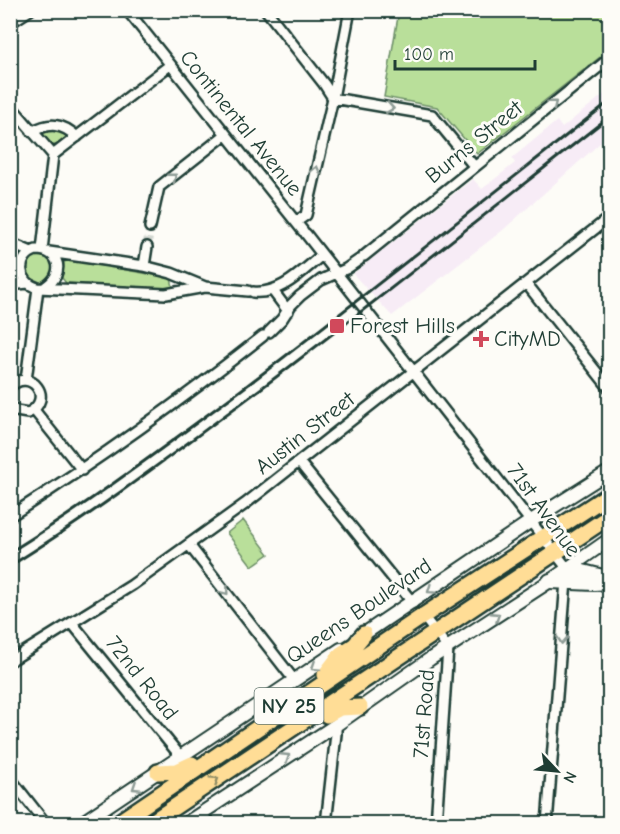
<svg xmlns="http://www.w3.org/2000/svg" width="620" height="834" font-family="'Comic Neue',sans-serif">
	<rect width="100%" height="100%" fill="#fdfcf7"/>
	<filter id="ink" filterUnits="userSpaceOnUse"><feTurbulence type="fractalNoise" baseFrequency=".0167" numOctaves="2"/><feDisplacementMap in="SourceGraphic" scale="12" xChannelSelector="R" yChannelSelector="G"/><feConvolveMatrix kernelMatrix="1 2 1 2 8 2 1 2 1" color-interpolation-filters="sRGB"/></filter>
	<g filter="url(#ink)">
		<path fill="#f7ecf6" d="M609,90V135L503,230L392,316L353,274L473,179L482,189L515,163L512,158L557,121L562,128Z"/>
		<path fill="#b9df9a" stroke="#6c8e67" stroke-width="1.5" d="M399,11H609V50L477,154L437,107L384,97Z
			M58,128L69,136C66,146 58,145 49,145L41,137L43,131Z
			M25 269a14 14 0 1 1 28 0a14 14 0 1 1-28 0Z
			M70,260L171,278L173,287L164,289L66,283L62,278L64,262Z
			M243,520L269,554L252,566L227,533Z"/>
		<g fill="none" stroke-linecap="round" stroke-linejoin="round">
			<path stroke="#d1d6d0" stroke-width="9" stroke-dasharray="9 4.5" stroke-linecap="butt" d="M147,247L150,227"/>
			<g stroke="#1f3d34" stroke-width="14">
				<path id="minor" d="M127,10L303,231
					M266,10L324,84L333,98L432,115L474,166
					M10,23L30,10
					M10,105L53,155
					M32,132C49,122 62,123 77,137
					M53,155L170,65
					M296,222L306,215L333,98L350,10
					M150,227L159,187L225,135
					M306,234L567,568L547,824
					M10,243L31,252
					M42,250L53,155
					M49,252L144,266L171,273L205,287
					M364,256L610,58
					M144,266L147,247
					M526,283L610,389
					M10,285L28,283
					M45,287C65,275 61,250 36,250C16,257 17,282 38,288L166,294L205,287L248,291
					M273,291L288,311
					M253,292C281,295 302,271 322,255
					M269,332L282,319L291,305L300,296L321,280L346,269L359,260
					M26,380L38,288
					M10,387C30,366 56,399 28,413L16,411L10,406
					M34,410L82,470
					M299,462L413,603
					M10,516C98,460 182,400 263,336
					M189,545L294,680
					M423,616L448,648L436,824
					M72,623L181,757
					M10,661L132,585L245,504L610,217
					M10,778L46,824
					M201,813L210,824
					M326,824L336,734V725"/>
			</g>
			<g stroke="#1f3d34" stroke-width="16">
				<path id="tertiary" d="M358,638L531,521L610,471
					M80,824L341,649
					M185,824L336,725L430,659L550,581L610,539"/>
			</g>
			<g stroke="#1f3d34" stroke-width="18">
				<path id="secondary" d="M567,568L607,578
					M550,581L594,583L610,582"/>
			</g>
			<g stroke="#1f3d34" stroke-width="20">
				<path id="primary" d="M325,675L341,654L355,645L364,634
					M327,715L340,708L360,707
					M158,772L177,771L192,764
					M116,824L423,616L610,494
					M149,824L610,516"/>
			</g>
			<use href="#minor" stroke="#fdfcf7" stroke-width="9"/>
			<use href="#tertiary" stroke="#fdfcf7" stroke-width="12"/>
			<use href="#secondary" stroke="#fdfcf7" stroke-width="14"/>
			<use href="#primary" stroke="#ffdd96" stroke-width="15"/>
			<path stroke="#1f3d34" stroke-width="3" d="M10,552C90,503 165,446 241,390C365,296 487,198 610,101
				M10,566C97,512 177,451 259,390C377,301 493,208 610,116"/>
		</g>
		<defs><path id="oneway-chevron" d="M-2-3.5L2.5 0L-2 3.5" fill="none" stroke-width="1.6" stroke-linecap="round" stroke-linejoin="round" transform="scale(1.5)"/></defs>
		<g stroke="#8e9c96">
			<use href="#oneway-chevron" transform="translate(553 104) rotate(-39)"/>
			<use href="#oneway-chevron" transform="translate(390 108) rotate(9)"/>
			<use href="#oneway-chevron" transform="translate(316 170) rotate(-77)"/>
			<use href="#oneway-chevron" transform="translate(173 177) rotate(-38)"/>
			<use href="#oneway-chevron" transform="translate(431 590) rotate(145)"/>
			<use href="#oneway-chevron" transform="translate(225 591) rotate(52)"/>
			<use href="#oneway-chevron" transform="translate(496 616) rotate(-33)"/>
			<use href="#oneway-chevron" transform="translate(562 640) rotate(94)"/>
			<use href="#oneway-chevron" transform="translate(315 667) rotate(147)"/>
			<use href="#oneway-chevron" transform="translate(286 757) rotate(-33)"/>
			<use href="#oneway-chevron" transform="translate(136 787) rotate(147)"/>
		</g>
		<use stroke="#8f8d65" href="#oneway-chevron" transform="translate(215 780) rotate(-33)"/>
	</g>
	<g fill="#d1495b" stroke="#fdfcf7" stroke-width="2">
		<rect x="329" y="318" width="16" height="16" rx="3"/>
		<path d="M478 330h6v6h6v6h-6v6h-6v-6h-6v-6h6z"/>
	</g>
	<g text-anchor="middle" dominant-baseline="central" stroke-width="6" stroke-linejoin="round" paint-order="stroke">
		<rect fill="#fdfcf7" stroke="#62766e" stroke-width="1.5" x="254.5" y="688" width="69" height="36" rx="4.5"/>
		<g font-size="21" font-weight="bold" fill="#1f3d34">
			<text x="289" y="706">NY 25</text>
		</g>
		<g font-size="22" fill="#1f3d34" stroke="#fdfcf7">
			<text transform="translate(241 123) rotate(51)">Continental Avenue</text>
			<text transform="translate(474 142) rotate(-39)">Burns Street</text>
			<text transform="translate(305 433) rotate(-38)">Austin Street</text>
			<text transform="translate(544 510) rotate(54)">71st Avenue</text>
			<text transform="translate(359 611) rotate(-34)">Queens Boulevard</text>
			<text transform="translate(142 678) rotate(51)">72nd Road</text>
			<text transform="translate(424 714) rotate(-86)">71st Road</text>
		</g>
		<g font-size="22" fill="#1f3d34" stroke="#fdfcf7" text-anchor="start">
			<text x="350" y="326">Forest Hills</text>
			<text x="494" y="339">CityMD</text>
		</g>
	</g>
	<rect width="620" height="834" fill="none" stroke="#fdfcf7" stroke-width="36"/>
	<rect x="18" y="18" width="584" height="798" fill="none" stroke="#1f3d34" stroke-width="2" filter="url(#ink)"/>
	<g transform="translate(557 771) rotate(116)" stroke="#fdfcf7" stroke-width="4.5" paint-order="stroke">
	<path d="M0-4.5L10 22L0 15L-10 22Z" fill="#1f3d34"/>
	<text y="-9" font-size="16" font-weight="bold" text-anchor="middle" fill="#1f3d34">N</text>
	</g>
	<path d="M395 60v9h140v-9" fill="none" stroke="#1f3d34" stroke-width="3"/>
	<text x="404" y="60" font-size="18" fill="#1f3d34" stroke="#fdfcf7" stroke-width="4.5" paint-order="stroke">100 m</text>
</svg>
